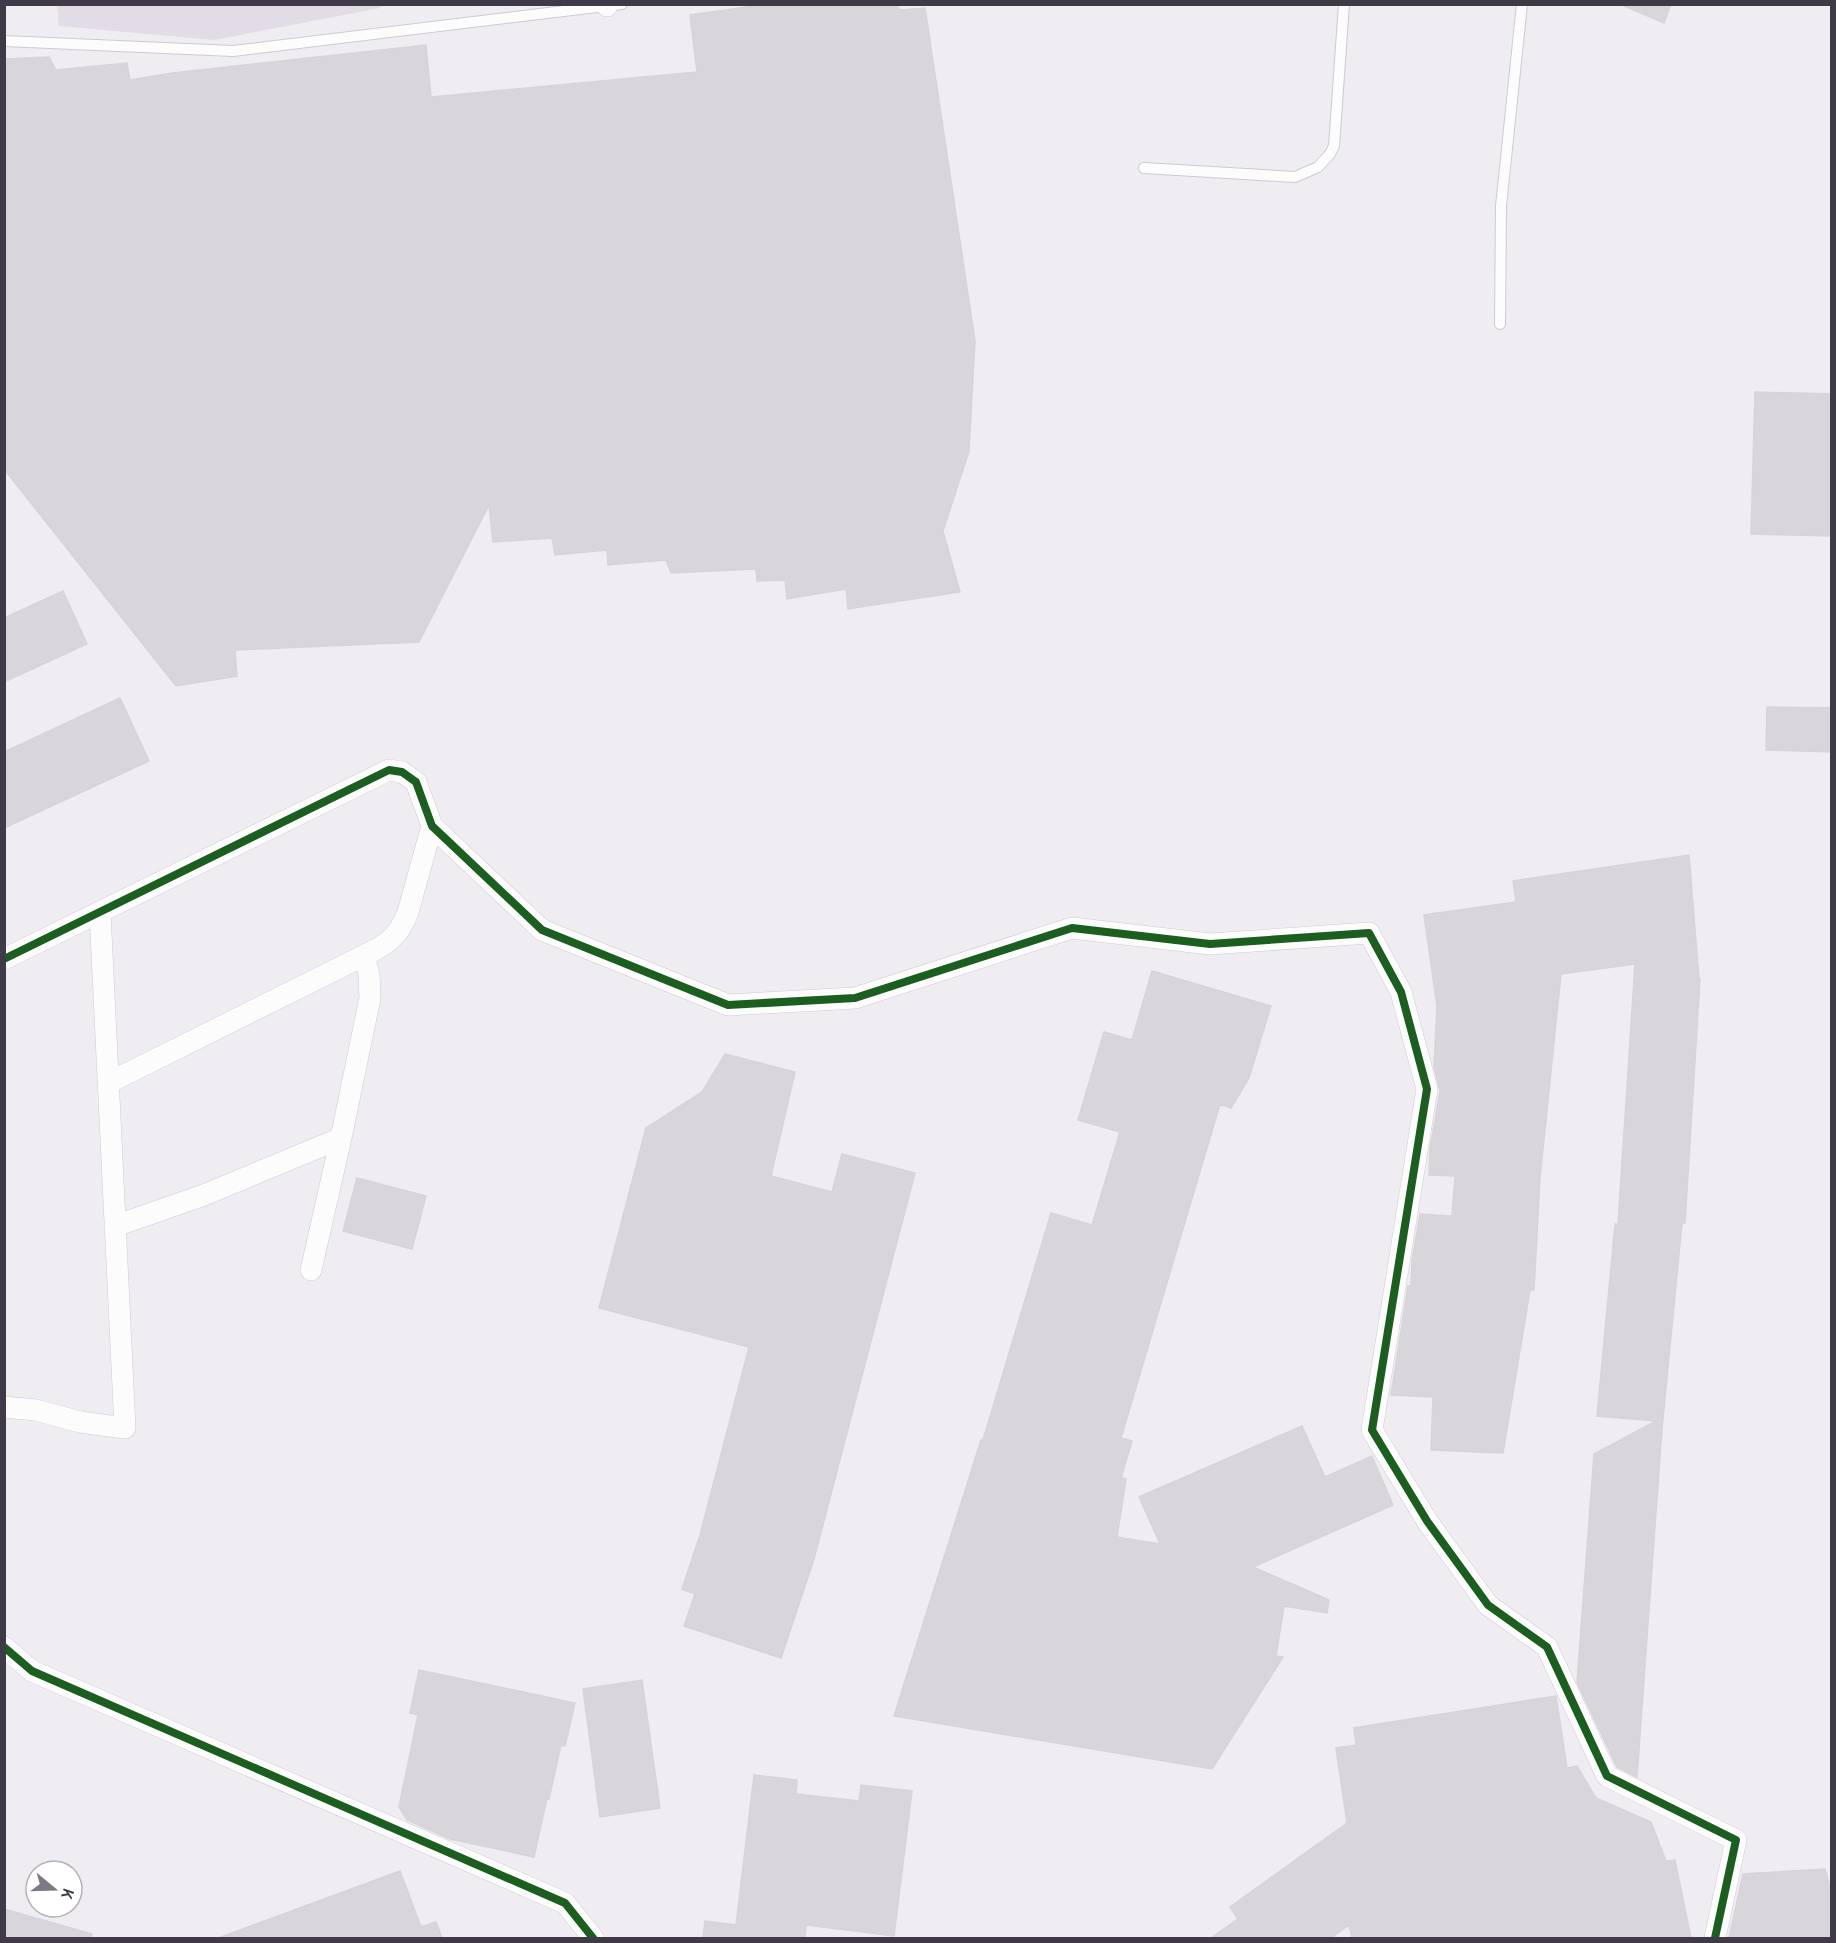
<svg xmlns="http://www.w3.org/2000/svg" width="1836" height="1943" font-family="'Archivo Narrow',sans-serif">
	<rect width="100%" height="100%" fill="#f0edf2"/>
	<path fill="#e1dce5" d="M379,4L380,8L214,40L59,26L57,5Z"/>
	<path fill="#d9d6db" stroke="#d7d3da" stroke-width="1.5" d="M767,4H894L901,10L925,8L975,341L969,451L943,531L960,592L848,609L846,589L787,599L785,580L757,581L756,569L671,573L666,560L608,565L607,550L555,555L552,538L493,542L489,505L419,642L235,650L237,676L176,686L4,469V59L49,57L56,70L127,63L130,80L173,73L426,45L431,97L697,72L690,15Z
		M1620,4H1671L1664,23Z
		M1755,392L1832,394V536L1751,534Z
		M63,591L87,644L4,682V618Z
		M120,698L149,761L4,828V752Z
		M1767,707L1832,708V752L1766,750Z
		M1689,855L1699,979H1700L1685,1223H1682L1662,1429L1637,1777L1617,1767L1577,1682L1594,1454L1656,1421L1597,1416L1615,1224H1618L1635,964L1561,974L1540,1178L1534,1290H1530L1503,1453L1431,1450L1433,1397L1391,1395L1408,1286H1411L1412,1261L1420,1214L1452,1216L1455,1176L1429,1175L1430,1149L1440,1091L1434,1066L1437,1006L1424,915L1516,902L1513,881Z
		M1152,971L1271,1006L1249,1078L1231,1108L1220,1104L1121,1438L1132,1441L1121,1478L1126,1479L1117,1537L1160,1544L1139,1497L1302,1426L1325,1477L1372,1456L1393,1505L1253,1567L1329,1600L1327,1613L1284,1606L1276,1656L1283,1657L1212,1769L894,1716L981,1440H983L1051,1213L1092,1225L1120,1132L1078,1120L1104,1032L1132,1040Z
		M725,1054L795,1072L771,1176L832,1192L842,1154L915,1173L814,1559L781,1658L684,1626L695,1594L682,1589L700,1535L749,1347L599,1308L646,1128L702,1092Z
		M357,1178L426,1196L412,1249L343,1231Z
		M419,1670L575,1703L565,1746L561,1745L549,1799L547,1798L534,1857L450,1839L407,1820L399,1807L418,1715L410,1713Z
		M642,1680L660,1808L600,1817L583,1689Z
		M1556,1696L1567,1768L1577,1766L1596,1798L1651,1822L1666,1861L1675,1860L1691,1938H1352L1349,1925L1331,1938H1211L1238,1919L1230,1907L1347,1823L1336,1748L1356,1745L1354,1728Z
		M754,1775L797,1780L796,1794L859,1801L861,1785L912,1791L894,1936L806,1925L805,1938H703L705,1921L736,1925Z
		M1825,1869L1832,1894V1938H1729L1743,1874Z
		M400,1871L421,1927L436,1922L442,1938H221V1937Z
		M4,1909L92,1934L91,1938H4Z"/>
	<g fill="none" stroke-linecap="round" stroke-linejoin="round">
		<g stroke="#cecbd0" stroke-width="12">
			<path id="lane" d="M4,41L233,51L622,4
				M1144,168L1295,177L1318,167L1330,154L1334,146L1344,4
				M1500,324L1501,206L1522,4"/>
		</g>
		<g stroke="#cecbd0" stroke-width="22">
			<path id="street" d="M607,4V6
				M4,959L389,770L402,772L416,782L432,826L542,930L728,1005L855,998L1072,928L1210,944L1369,933L1401,992L1427,1089L1372,1430L1427,1521L1488,1605L1547,1647L1607,1776L1736,1840L1715,1938
				M108,1083L373,951C391,942 401,931 408,912L432,826
				M115,1226L204,1195L341,1138
				M311,1270L341,1138L370,998L369,974L364,956
				M4,1407L36,1410L80,1422L125,1428L100,912
				M4,1647L32,1671L565,1903L593,1938"/>
		</g>
		<use href="#lane" stroke="#fdfcfd" stroke-width="10"/>
		<use href="#street" stroke="#fdfcfd" stroke-width="21"/>
		<g stroke="#fff" stroke-width="11">
			<path id="cycleway" d="M4,959L389,770L402,772L416,782L432,826L542,930L728,1005L855,998L1072,928L1210,944L1369,933L1401,992L1427,1089L1372,1430L1427,1521L1488,1605L1547,1647L1607,1776L1736,1840L1715,1938
				M4,1647L32,1671L565,1903L593,1938"/>
		</g>
		<use href="#cycleway" stroke="#1b5e20" stroke-width="8"/>
	</g>
	<rect width="1836" height="1943" fill="none" stroke="#403a48" stroke-width="12"/>
	<g transform="translate(54 1889) rotate(109)"><circle r="28" fill="#ffffff" stroke="#b3b0b6" stroke-width="1.5"/>
	<path d="M0-4.5L10 22L0 15L-10 22Z" fill="#7e7984"/>
	<text y="-9" font-size="16" font-weight="bold" text-anchor="middle" fill="#403a48">K</text>
	</g>
</svg>
